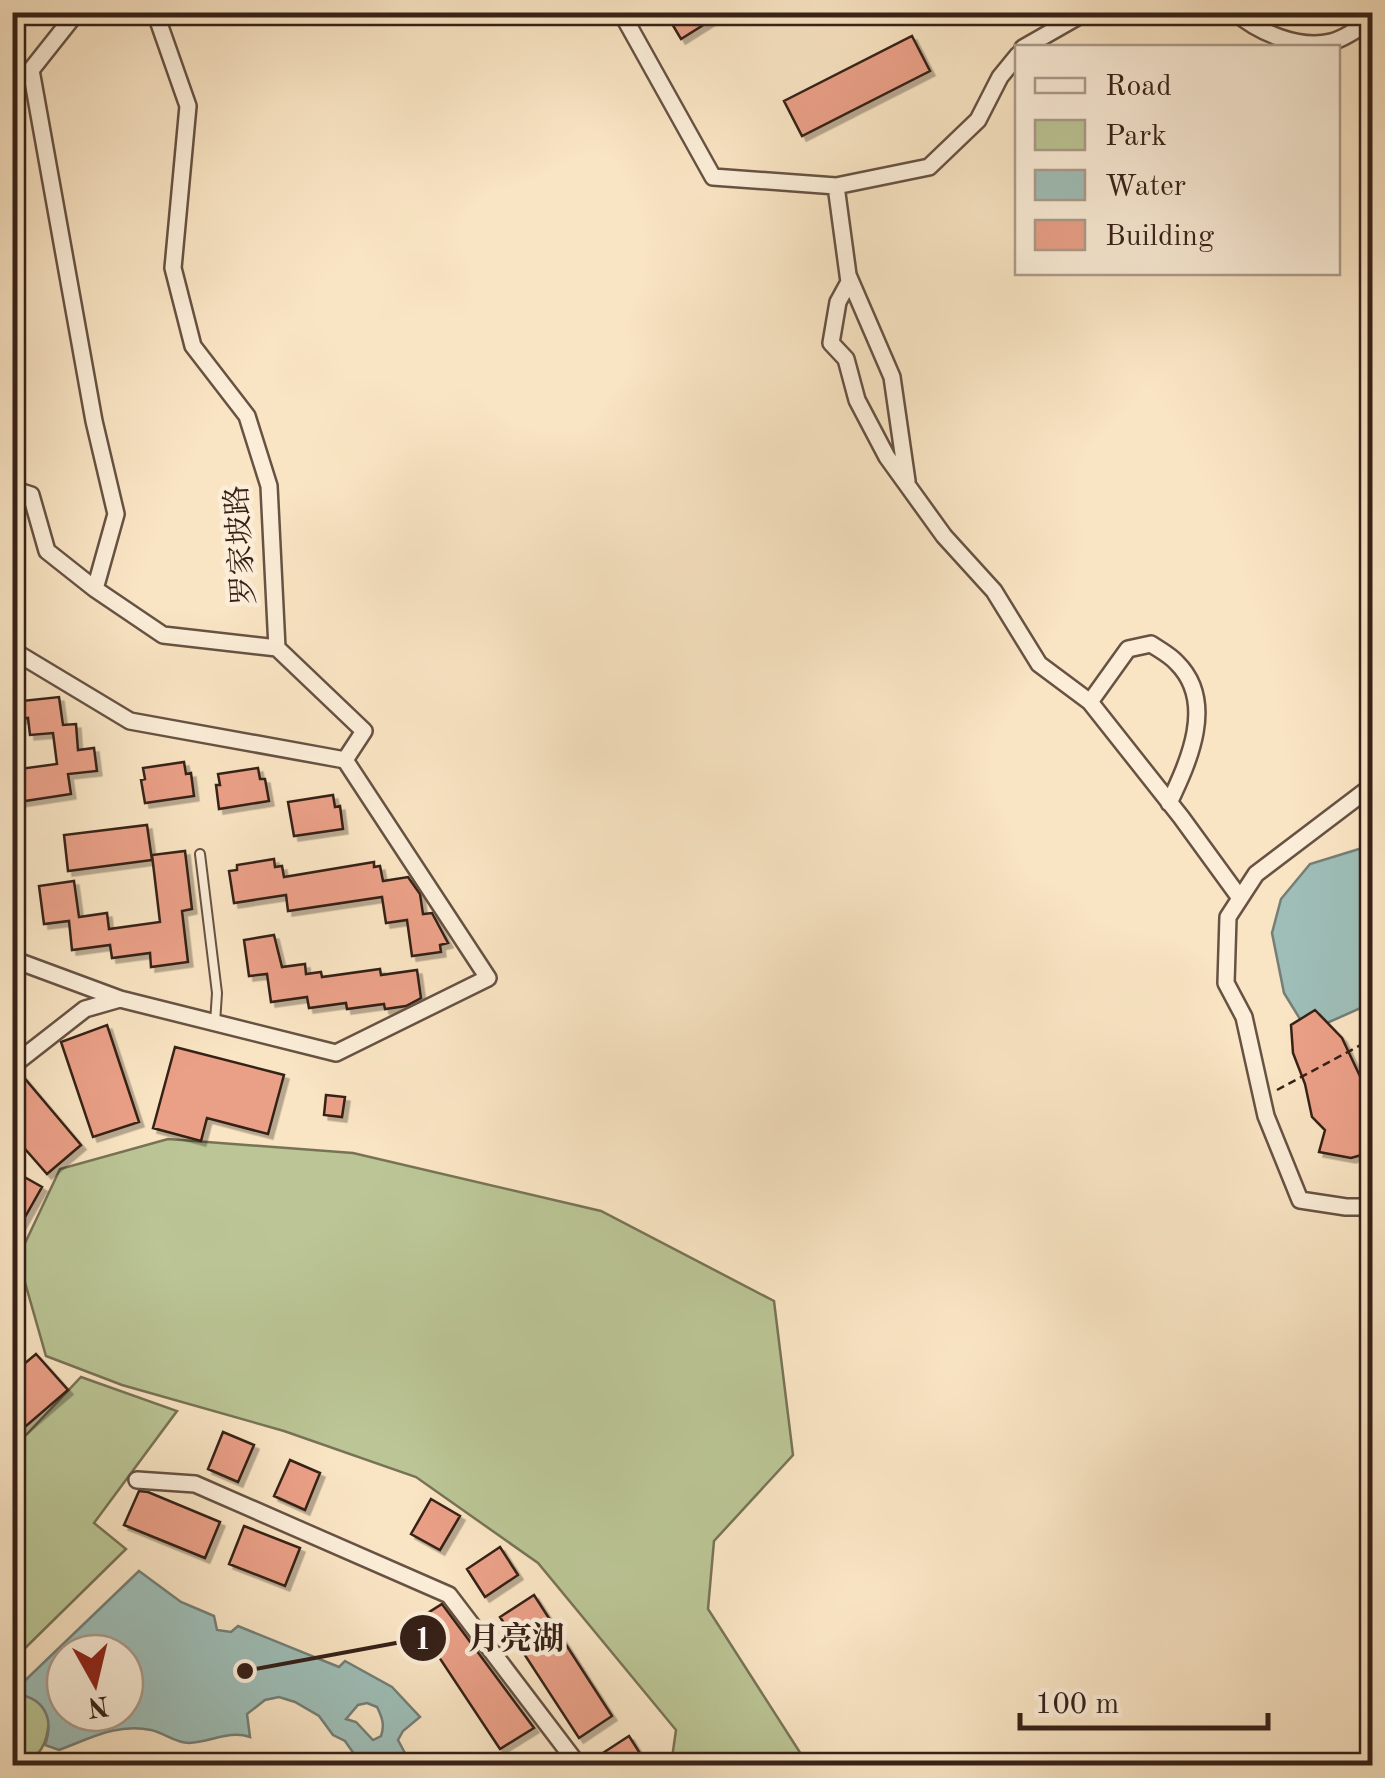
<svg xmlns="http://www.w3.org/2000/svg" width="1385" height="1778" font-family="'Old Standard TT','Noto Serif SC',serif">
	<defs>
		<filter id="shadow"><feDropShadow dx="4.5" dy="4.5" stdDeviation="0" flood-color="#0004"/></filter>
	</defs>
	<rect width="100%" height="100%" fill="#f9e4c3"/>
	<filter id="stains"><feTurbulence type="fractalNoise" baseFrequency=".002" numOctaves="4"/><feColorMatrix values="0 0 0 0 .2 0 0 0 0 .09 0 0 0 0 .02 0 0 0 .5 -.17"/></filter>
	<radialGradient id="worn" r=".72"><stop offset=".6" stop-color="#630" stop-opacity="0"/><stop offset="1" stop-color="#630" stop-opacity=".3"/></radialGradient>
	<path fill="#bbc595" stroke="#787356" stroke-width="2.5" d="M168,1139L353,1153L601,1211L774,1301L793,1455L714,1541L708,1609L808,1765H671L676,1730L538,1563L416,1477L284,1431L122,1385L46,1356L18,1258L60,1169Z
		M81,1377L177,1411L94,1523L126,1549L13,1660V1449Z
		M15,1695C32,1695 42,1702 49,1718C48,1741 42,1762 13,1762V1697Z"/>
	<path fill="#9ebeb7" stroke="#747f77" stroke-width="2.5" fill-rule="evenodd" d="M1372,845V1003L1327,1023L1300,1019L1284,993L1272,933L1281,899L1310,864Z
		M139,1571L181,1602L214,1616L217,1630L231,1632L238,1626L339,1667L345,1661L392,1687L420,1717L403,1731L398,1740L406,1755L397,1765L361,1764L345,1741L333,1735L319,1716L295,1702L279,1697L265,1700L247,1714L250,1737C229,1730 211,1742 189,1743C175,1743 165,1733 151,1730C117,1723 91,1738 59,1750L45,1745C55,1717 43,1696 13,1694V1692ZM65,1653H125V1713H65ZM367,1703L377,1707C382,1717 385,1725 381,1736L373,1740L356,1722L346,1719L358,1705Z"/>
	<path fill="#eaa087" stroke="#362118" stroke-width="2.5" filter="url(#shadow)" d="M665,12H724L681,39Z
		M912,36L930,71L802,136L784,101Z
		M59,697L63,725L76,724L78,750L94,748L97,771L68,774L71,794L12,803V770L57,764L53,733L30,735L28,718L12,720V702Z
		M184,762L186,774L191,773L194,796L145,803L141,780L145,779L143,768Z
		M258,768L260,779H265L269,801L219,809L216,785H220L218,774Z
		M333,795L335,807L340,806L343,829L294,836L288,802Z
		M147,825L152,860L68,871L64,835Z
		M185,851L192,909L182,911L188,962L151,967L150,953L112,958L110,945L72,950L69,921L44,924L39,886L74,881L79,917L107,913L109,929L160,922L152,855Z
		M274,859L275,867L282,866L284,877L374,862V867L380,866L383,881L408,877L420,894L423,914L432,913L448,943L440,945L441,952L412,956L407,920L386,923L382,897L288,911L286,895L234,903L229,871L237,870V865Z
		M274,935L282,967L305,964L306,974L321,972L322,977L380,969L381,975L417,970L421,998L406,1006L385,1009L384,1004L347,1009L346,1003L309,1008L307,997L271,1002L267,974L249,976L244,940Z
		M1315,1010L1342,1038L1366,1089L1368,1124L1372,1119V1152L1351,1158L1319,1152L1325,1130L1312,1117L1305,1084L1293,1053L1291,1025Z
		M107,1025L139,1122L93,1137L61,1042Z
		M175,1047L284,1075L268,1134L207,1118L201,1141L153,1128Z
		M21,1074L81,1145L47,1174L12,1134V1081Z
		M326,1095L345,1097L342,1117L324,1115Z
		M12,1170L42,1187L12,1240Z
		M36,1354L68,1390L12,1438V1374Z
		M223,1432L254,1445L238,1482L208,1469Z
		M290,1460L320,1473L305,1510L274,1496Z
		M139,1491L148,1492L220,1522L205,1558L124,1525Z
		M431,1499L460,1516L440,1550L411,1534Z
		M244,1526L300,1548L285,1586L229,1564Z
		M500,1547L518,1575L485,1597L467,1569Z
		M534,1595L612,1716L579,1738L500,1617Z
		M442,1604L534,1728L500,1749L415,1621Z
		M629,1736L648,1766H590L589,1762Z"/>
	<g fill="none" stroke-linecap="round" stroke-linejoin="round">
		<g stroke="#675243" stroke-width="12">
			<path id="service" d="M200,854L217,993L215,1023"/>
		</g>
		<g stroke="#675243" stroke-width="20">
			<path id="minor" d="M155,12L188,106L173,268L193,346L247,416L269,486L277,648L364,731L345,760
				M621,12L713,177L836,186L929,167L978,120L1000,77L1018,55
				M1235,12C1258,32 1299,50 1331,42C1344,39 1361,27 1372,19
				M1023,48L1086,12
				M836,186L849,282L838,302L831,343L846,359L857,400L887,457L944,536L994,591L1039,664L1090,702L1181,817L1240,898
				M848,275L892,377L907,481
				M12,489L31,495L47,551L95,589L116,514L94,421L31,70L77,12
				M95,589L163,635L277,648
				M12,650L130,721L345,760L488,978L336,1053L120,999L85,1009L12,1066
				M1090,702L1128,649L1151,644C1160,650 1170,655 1177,663C1216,702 1189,761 1169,803
				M1372,786L1256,874L1228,917L1226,983L1244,1017L1266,1116L1300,1200L1346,1207H1370L1372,1204
				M12,959L120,999
				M137,1480L195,1484L449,1595L579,1766"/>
		</g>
		<path stroke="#362118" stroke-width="2.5" stroke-dasharray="8 5" stroke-linecap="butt" d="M1277,1090L1372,1039"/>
		<use href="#service" stroke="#fbedd8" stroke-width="8"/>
		<use href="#minor" stroke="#fbedd8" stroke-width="15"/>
	</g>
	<g text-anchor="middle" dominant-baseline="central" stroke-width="9" stroke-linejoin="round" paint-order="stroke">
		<g font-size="30" fill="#362118" stroke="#fbedd8">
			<text transform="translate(242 545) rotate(-94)">罗家坡路</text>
		</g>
	</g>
	<path fill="none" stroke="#362118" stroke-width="4" d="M245 1671L423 1638"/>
	<g fill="#362118" stroke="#fbedd8" stroke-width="4">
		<circle cx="245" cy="1671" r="10"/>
		<circle cx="423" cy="1638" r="25"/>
	</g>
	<g font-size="30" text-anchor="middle" font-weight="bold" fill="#fff">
		<text x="423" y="1649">1</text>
	</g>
	<g font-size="32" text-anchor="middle" font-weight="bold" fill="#362118" stroke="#fbedd8" stroke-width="9" stroke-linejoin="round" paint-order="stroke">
		<text x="516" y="1649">月亮湖</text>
	</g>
	<rect width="1385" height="1778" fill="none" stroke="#f9e4c3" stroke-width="50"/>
	<rect x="15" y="15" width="1355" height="1748" fill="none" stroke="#362118" stroke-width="5"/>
	<rect x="25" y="25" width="1335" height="1728" fill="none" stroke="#362118" stroke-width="2.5"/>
	<rect x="1015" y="45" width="325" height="230" fill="#fbedd8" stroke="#ac9b8b" stroke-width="2.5"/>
	<rect x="1035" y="78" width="50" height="15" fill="#fbedd8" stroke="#ac9b8b" stroke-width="2.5"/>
	<text x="1105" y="95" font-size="30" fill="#362118">Road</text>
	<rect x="1035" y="120" width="50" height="30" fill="#bbc595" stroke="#ac9b8b" stroke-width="2.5"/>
	<text x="1105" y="145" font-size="30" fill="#362118">Park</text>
	<rect x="1035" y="170" width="50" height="30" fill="#9ebeb7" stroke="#ac9b8b" stroke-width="2.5"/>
	<text x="1105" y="195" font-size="30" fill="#362118">Water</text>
	<rect x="1035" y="220" width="50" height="30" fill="#eaa087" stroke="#ac9b8b" stroke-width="2.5"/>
	<text x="1105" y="245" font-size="30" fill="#362118">Building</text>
	<g transform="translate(95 1683) rotate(172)"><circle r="48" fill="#fbedd8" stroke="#ac9b8b" stroke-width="2.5"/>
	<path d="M0-8L18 38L0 25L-18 38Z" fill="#8f2418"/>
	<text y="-15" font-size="28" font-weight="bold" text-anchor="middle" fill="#362118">N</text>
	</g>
	<path d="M1020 1713v15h248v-15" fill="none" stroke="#362118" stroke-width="5"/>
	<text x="1035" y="1713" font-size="30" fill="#362118" stroke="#fbedd8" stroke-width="8" paint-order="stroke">100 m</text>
	<rect width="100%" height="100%" filter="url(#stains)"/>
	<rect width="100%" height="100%" fill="url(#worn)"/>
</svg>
